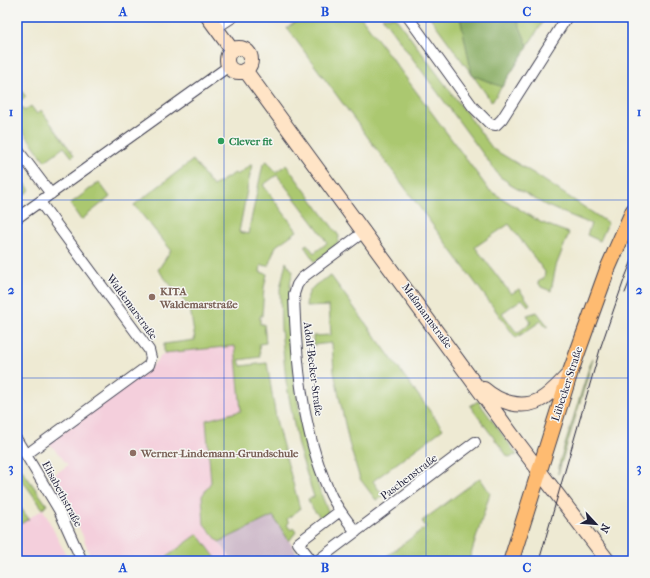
<svg xmlns="http://www.w3.org/2000/svg" width="650" height="578" font-family="'IM FELL French Canon',serif">
	<rect width="100%" height="100%" fill="#f6f6f2"/>
	<filter id="ink" filterUnits="userSpaceOnUse"><feTurbulence type="fractalNoise" baseFrequency=".025" numOctaves="2"/><feDisplacementMap in="SourceGraphic" scale="8" xChannelSelector="R" yChannelSelector="G"/><feConvolveMatrix kernelMatrix="1 2 1 2 8 2 1 2 1" color-interpolation-filters="sRGB"/></filter>
	<filter id="wash" filterUnits="userSpaceOnUse"><feTurbulence type="fractalNoise" baseFrequency=".012" numOctaves="4" result="noise"/><feDisplacementMap in="SourceGraphic" scale="16" xChannelSelector="R" yChannelSelector="G"/><feGaussianBlur stdDeviation="0.9" result="paint"/><feColorMatrix in="noise" values="0 0 0 0 0 0 0 0 0 0 0 0 0 0 0 0 0 1.4 0 .05"/><feComposite in="paint" operator="in"/></filter>
	<g filter="url(#wash)">
		<rect width="100%" height="100%" fill="#eeead3"/>
		<path fill="#f4cfdc" d="M235,346L241,411L206,421L211,482L202,496L204,524L234,561H92L82,534L54,475L68,465L49,443L149,369L164,353Z
			M43,509L69,561H17V526Z"/>
		<path fill="#d0bdcc" d="M273,516L297,553L285,561H234L219,542Z"/>
		<path fill="#abc86f" stroke="#667555" d="M303,17H361L489,190L540,222L569,233L556,266L551,291L541,287L538,282L544,278L545,272L509,224L475,247L511,294L519,289L530,304L528,306L522,299L502,313L517,333L531,323L527,315L537,312L548,326L546,327L541,321L516,338L287,28Z
			M382,17H395L493,149L533,173L608,223L600,241L587,235L591,224L547,206L507,183L508,182L500,177Z
			M430,17H546L492,102Z
			M17,85L26,97L18,103L24,111L31,106L37,114L41,110L74,155L72,157L64,147L45,161L17,123Z
			M193,160L213,186L235,173L237,175L252,164L239,232L248,234L263,164L267,161L276,172L286,165L339,236L338,243L315,262L304,246L307,244L314,253L327,243L321,233L277,175L263,185L297,231L276,246L268,266L261,265L260,272L267,274L264,288L262,316H260V324H264L266,343L259,344L260,357L239,360L241,366L267,363L277,424L300,509L287,519L289,523L287,525L291,530L293,528L296,532L289,541L273,516L219,542L204,524L202,496L211,482L206,420L241,411L235,346L164,353V344L195,340L190,308L158,270L171,250L134,205Z
			M17,172L30,190L17,200V196L22,191L17,184Z
			M99,182L110,197L81,220L70,204Z
			M286,262L293,272C287,289 290,310 291,327C294,390 303,455 329,513L322,518C316,514 310,506 308,499L314,497L298,446L286,381L281,329L280,289Z
			M331,276L443,429L373,481L383,496L376,500L360,479L349,443L334,372L332,343L313,345V336L331,335L329,306L306,307C307,287 316,284 331,276Z
			M592,358L593,359L558,474L560,461Z
			M478,401L517,455L508,457L470,406Z
			M17,463L47,505L43,509L17,473Z
			M480,478L490,493L469,561H380L426,527L422,521Z
			M17,503L29,519L17,526Z
			M198,534L218,561H161Z"/>
		<path fill="#88ac62" stroke="#55674e" d="M460,17H516L528,46L502,87L472,75Z"/>
	</g>
	<g filter="url(#ink)">
		<g fill="none" stroke-linecap="round" stroke-linejoin="round">
			<g stroke="#414052" stroke-width="12">
				<path id="street" d="M408,17L473,107L490,124L496,125L502,119L567,17
					M216,28L233,17
					M17,149L51,194
					M17,218L229,66
					M17,440L59,510L82,561
					M27,454L149,365L151,358L149,350L40,202
					M356,532C346,519 335,506 329,491C302,431 296,360 294,294L297,285L302,278L365,231
					M312,561L298,543L340,511
					M317,561L475,442"/>
			</g>
			<g stroke="#414052" stroke-width="16">
				<path id="secondary" d="M208,17L232,50
					M227 60a12 12 0 1 1 24 0a12 12 0 1 1-24 0Z
					M245,70L518,443L608,561
					M484,389C499,402 521,410 540,400C551,394 561,382 570,373"/>
			</g>
			<g stroke="#414052" stroke-width="17">
				<path id="primary" d="M511,561L570,373L608,268L633,211"/>
			</g>
			<use href="#street" stroke="#fff" stroke-width="10"/>
			<use href="#secondary" stroke="#ffe4c6" stroke-width="14"/>
			<use href="#primary" stroke="#febb71" stroke-width="15"/>
			<path stroke="#22223b" stroke-width="1" d="M625,293L633,273
				M539,561L601,346L624,280L633,258"/>
		</g>
	</g>
	<path fill="none" stroke="#1d4ed8" stroke-width="1" stroke-opacity="0.55" d="M224,17V561M426,17V561M17,200H633M17,378H633"/>
	<circle fill="#2e9e5b" stroke="#f6f6f2" stroke-width="1.5" cx="221" cy="141" r="4"/>
	<g fill="#8d6e63" stroke="#f6f6f2" stroke-width="1.5">
		<circle cx="152" cy="297" r="4"/>
		<circle cx="133" cy="453" r="4"/>
	</g>
	<g text-anchor="middle" dominant-baseline="central" stroke-width="3" stroke-linejoin="round" paint-order="stroke">
		<g font-size="11" font-weight="bold" fill="#27864d" stroke="#f6f6f2" text-anchor="start">
			<text x="229" y="141">Clever fit</text>
		</g>
		<g font-size="11" font-weight="bold" fill="#785e54" stroke="#f6f6f2" text-anchor="start">
			<text x="160" y="291">KITA<tspan x="160" dy="13">Waldemarstraße</tspan></text>
			<text x="141" y="453">Werner-Lindemann-Grundschule</text>
		</g>
		<g font-size="11" fill="#22223b" stroke="#f6f6f2">
			<text transform="translate(132 307) rotate(54)">Waldemarstraße</text>
			<text transform="translate(427 316) rotate(54)">Maßmannstraße</text>
			<text transform="translate(313 369) rotate(83)">Adolf-Becker-Straße</text>
			<text transform="translate(567 384) rotate(-72)">Lübecker Straße</text>
			<text transform="translate(409 477) rotate(-37)">Paschenstraße</text>
			<text transform="translate(62 494) rotate(62)">Elisabethstraße</text>
		</g>
	</g>
	<rect width="650" height="578" fill="none" stroke="#f6f6f2" stroke-width="44"/>
	<g transform="translate(596 524) rotate(116)" stroke="#f6f6f2" stroke-width="3" paint-order="stroke">
	<path d="M0-3L7 15L0 10L-7 15Z" fill="#22223b"/>
	<text y="-6" font-size="11" font-weight="bold" text-anchor="middle" fill="#22223b">N</text>
	</g>
	<rect x="22" y="22" width="606" height="534" fill="none" stroke="#1d4ed8" stroke-width="1.5"/>
	<g font-size="13" text-anchor="middle" font-weight="bold" fill="#1d4ed8">
		<text x="123" y="16">A</text>
		<text x="325" y="16">B</text>
		<text x="527" y="16">C</text>
		<text x="11" y="116">1</text>
		<text x="639" y="116">1</text>
		<text x="11" y="294">2</text>
		<text x="639" y="294">2</text>
		<text x="11" y="472">3</text>
		<text x="639" y="472">3</text>
		<text x="123" y="572">A</text>
		<text x="325" y="572">B</text>
		<text x="527" y="572">C</text>
	</g>
</svg>
